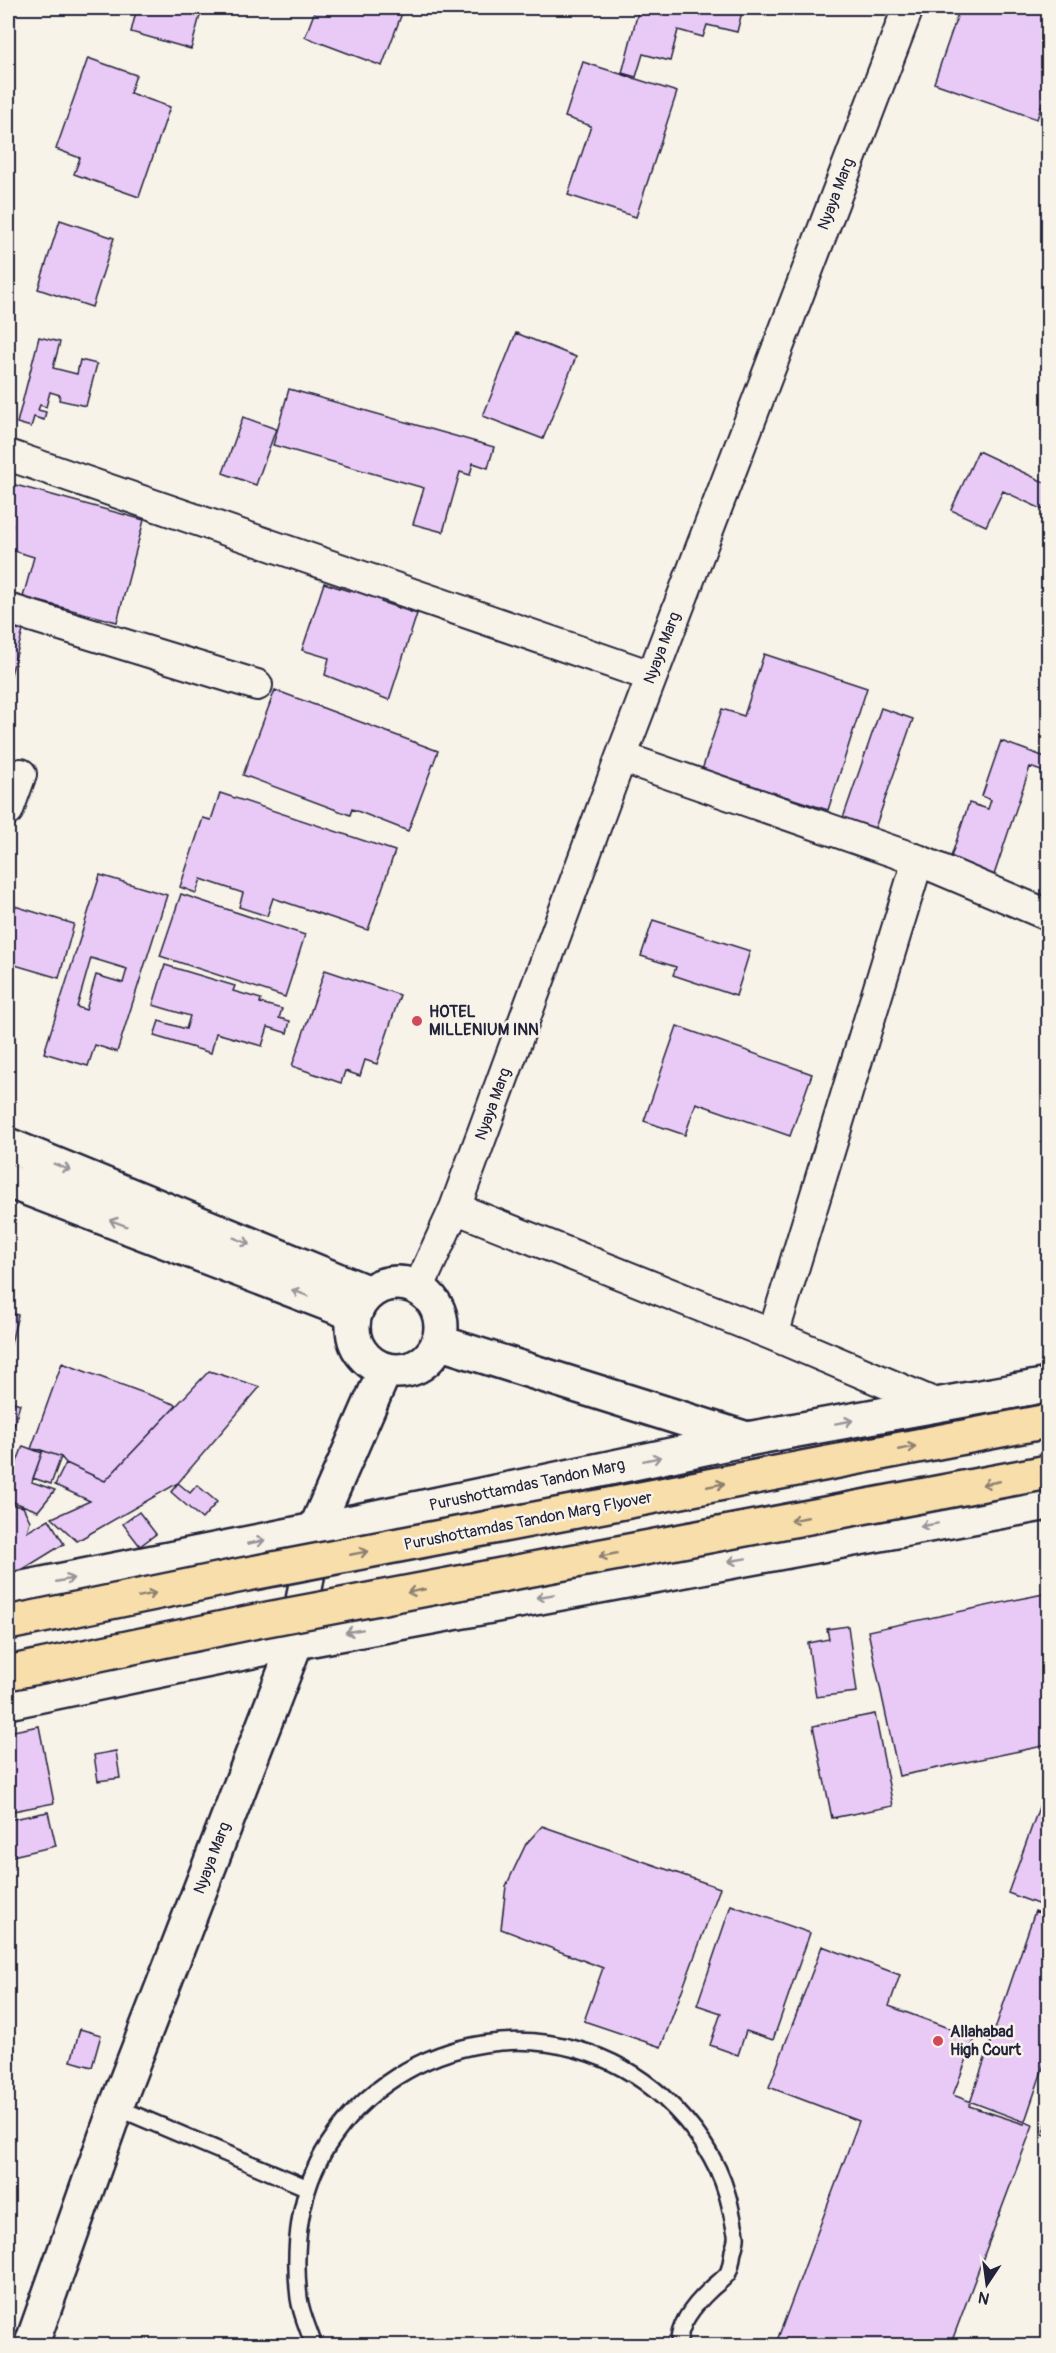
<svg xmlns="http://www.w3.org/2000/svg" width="1056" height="2353" font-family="Pangolin,sans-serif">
	<rect width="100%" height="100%" fill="#f7f3e8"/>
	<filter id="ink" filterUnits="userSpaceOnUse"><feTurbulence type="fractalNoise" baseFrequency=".0167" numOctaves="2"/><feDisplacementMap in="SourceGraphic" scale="12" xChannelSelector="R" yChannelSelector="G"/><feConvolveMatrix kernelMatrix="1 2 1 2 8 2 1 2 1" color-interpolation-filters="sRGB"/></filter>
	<g filter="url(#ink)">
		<path fill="#e9caf7" stroke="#22223b" stroke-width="1.5" fill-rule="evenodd" d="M137,8H202L191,49L131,32Z
			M316,8H404L382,66L305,37Z
			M639,8H743L737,32L707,25L703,37L678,30L670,61L643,54L636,77L622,73Z
			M960,8H1048V86L1037,119L934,83Z
			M88,58L136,75L130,93L170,107L139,197L74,174L80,158L56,149Z
			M583,62L677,92L636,217L568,195L591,126L565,117Z
			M60,220L114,238L92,307L38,289Z
			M516,333L576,357L543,439L483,416Z
			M39,337L60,342L53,368L77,374L80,360L97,364L86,406L59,400L60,395L50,392L46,407L40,405L38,410L46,412L44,420L34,417L31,427L17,423Z
			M289,389L494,447L488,468L473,463L470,475L460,472L443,532L413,524L424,488L273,445Z
			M243,417L276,429L256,485L223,473Z
			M978,451L1048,484V512L1003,491L986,526L951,510Z
			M8,483L144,520L117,622L23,597L34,557L8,549L12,525L8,523Z
			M324,583L349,591L351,585L383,596L381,602L417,614L389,700L325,675L329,658L302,650Z
			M8,626L23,631L8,685Z
			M764,654L867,688L828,810L702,770L722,709L744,716Z
			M275,690L438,751L408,831L352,809L350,815L243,775Z
			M881,708L913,719L875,828L843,818Z
			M1001,741L1048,758L1044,772L1030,767L994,875L950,860L969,803L988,809L991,800L982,796Z
			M220,793L395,851L368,930L273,898L267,916L239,907L243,893L201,879L196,893L180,887L203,818L211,820Z
			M100,875L167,895L117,1052L95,1045L88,1066L44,1053ZM91,958L127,969L123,983L96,975L86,1010L77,1007Z
			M181,894L305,935L285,997L160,956Z
			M8,904L74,924L59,978L8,963Z
			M653,920L750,951L736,996L673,975L676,967L641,956Z
			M165,965L235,986L233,991L261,999L260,1003L282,1009L279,1018L290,1021L287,1033L268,1027L262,1046L216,1033L211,1053L154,1036L159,1021L186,1029L190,1016L153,1005Z
			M325,970L400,995L377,1064L365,1060L360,1076L345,1071L341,1083L292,1066Z
			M677,1026L812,1074L790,1136L696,1103L685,1135L644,1121Z
			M8,1312L18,1315L8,1355Z
			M62,1363L177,1405L105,1481L66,1463L61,1457L41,1450L31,1449Z
			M209,1371L260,1387L178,1483L77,1541L52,1518L90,1501L55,1485L66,1463L105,1481Z
			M8,1400L20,1404L14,1426L8,1425Z
			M23,1446L42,1453L32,1482L55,1490L38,1511L8,1500V1469L13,1472Z
			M41,1450L61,1457L51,1484L33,1478L42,1453Z
			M178,1483L190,1493L197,1485L217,1502L202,1519L171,1492Z
			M8,1504L23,1507L30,1521L27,1532L49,1519L64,1544L20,1571L8,1572Z
			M139,1512L156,1534L140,1546L123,1524Z
			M1048,1593V1745L899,1776L868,1631Z
			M848,1626L857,1692L816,1697L808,1643L829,1639L827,1629Z
			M875,1714L893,1806L832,1818L813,1726Z
			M39,1726L54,1803L8,1812V1732Z
			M116,1751L120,1778L98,1781L94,1755Z
			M1048,1782V1908L1008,1893Z
			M48,1812L56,1846L8,1857V1820Z
			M542,1826L720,1888L661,2047L584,2021L603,1968L501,1929L506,1886L526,1844Z
			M731,1905L810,1933L773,2040L746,2031L738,2055L710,2045L721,2013L697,2005Z
			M1035,1911L1048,1916V2053L1024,2124L969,2106Z
			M822,1946L900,1975L889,2006L975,2038L953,2095L1033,2125L950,2346H775L859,2121L769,2087Z
			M80,2029L101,2035L92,2067L71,2061Z
			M1048,2118V2136L1043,2134Z"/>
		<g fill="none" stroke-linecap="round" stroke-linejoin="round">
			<g stroke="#22223b" stroke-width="20">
				<path id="service" d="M116,2107L308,2188
					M314,2346C309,2330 301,2314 299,2298C293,2247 299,2190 328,2145C401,2031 561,2005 663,2097C691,2123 716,2156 727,2194C731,2207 733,2221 736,2234C737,2240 735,2245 733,2251C732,2258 731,2267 728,2273C724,2279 716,2284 711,2289C696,2303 677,2324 679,2346"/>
			</g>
			<g stroke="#22223b" stroke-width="34">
				<path id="minor" d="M8,455L651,676
					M8,609L257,685
					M621,757L918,860L1048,915
					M8,810L21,774
					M455,1208L773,1335L938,1405
					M418,1289L455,1208L621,757L908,8
					M773,1335L918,860"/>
			</g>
			<g stroke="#22223b" stroke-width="38">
				<path id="tertiary" d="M8,1145L369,1293
					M8,1181L355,1314
					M353 1327a44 44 0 1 1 88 0a44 44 0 1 1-88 0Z
					M438,1342L747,1439
					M31,2346L116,2107L296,1642L315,1530L385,1370"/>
			</g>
			<g stroke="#22223b" stroke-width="38">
				<path id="secondary" d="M8,1591L315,1530L747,1439L1048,1385
					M8,1702L296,1642L1048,1503"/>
			</g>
			<use href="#service" stroke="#f7f3e8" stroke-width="15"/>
			<use href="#minor" stroke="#f7f3e8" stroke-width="30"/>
			<use href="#tertiary" stroke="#f7f3e8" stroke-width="33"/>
			<use href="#secondary" stroke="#f7f3e8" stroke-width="33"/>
			<g stroke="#22223b" stroke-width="38" stroke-linecap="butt">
				<path id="primary-bridge" d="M8,1623L242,1575L1048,1421
					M8,1673L257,1621L1048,1472"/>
			</g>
			<use href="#primary-bridge" stroke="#f8deab" stroke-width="33"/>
		</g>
		<defs><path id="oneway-shaft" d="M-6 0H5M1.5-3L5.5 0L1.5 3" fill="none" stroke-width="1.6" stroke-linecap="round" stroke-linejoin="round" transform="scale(1.5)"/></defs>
		<g stroke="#97959a">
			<use href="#oneway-shaft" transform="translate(62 1167) rotate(22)"/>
			<use href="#oneway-shaft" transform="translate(118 1223) rotate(-159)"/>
			<use href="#oneway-shaft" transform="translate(242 1241) rotate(22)"/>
			<use href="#oneway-shaft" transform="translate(300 1293) rotate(-159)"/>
			<use href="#oneway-shaft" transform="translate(844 1422) rotate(-10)"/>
			<use href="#oneway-shaft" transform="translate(652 1459) rotate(-12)"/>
			<use href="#oneway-shaft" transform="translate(929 1525) rotate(170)"/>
			<use href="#oneway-shaft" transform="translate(256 1542) rotate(-11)"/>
			<use href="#oneway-shaft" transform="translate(737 1560) rotate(170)"/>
			<use href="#oneway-shaft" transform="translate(65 1580) rotate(-11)"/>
			<use href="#oneway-shaft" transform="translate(545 1596) rotate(170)"/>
			<use href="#oneway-shaft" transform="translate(354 1631) rotate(170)"/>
		</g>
		<g stroke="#8d8073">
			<use href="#oneway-shaft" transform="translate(907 1448) rotate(-11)"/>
			<use href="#oneway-shaft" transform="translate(991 1483) rotate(169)"/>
			<use href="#oneway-shaft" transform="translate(716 1485) rotate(-11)"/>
			<use href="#oneway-shaft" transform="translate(799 1519) rotate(169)"/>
			<use href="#oneway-shaft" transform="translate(359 1553) rotate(-11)"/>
			<use href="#oneway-shaft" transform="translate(608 1555) rotate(169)"/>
			<use href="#oneway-shaft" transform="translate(416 1591) rotate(169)"/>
			<use href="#oneway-shaft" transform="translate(147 1595) rotate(-12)"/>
		</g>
	</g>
	<g fill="#d1495b" stroke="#f7f3e8" stroke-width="2">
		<circle cx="417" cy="1021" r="6"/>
		<circle cx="938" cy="2041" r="6"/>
	</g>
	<g text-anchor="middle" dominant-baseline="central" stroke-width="5" stroke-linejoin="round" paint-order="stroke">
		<g font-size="16" fill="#22223b" stroke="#f7f3e8">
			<text transform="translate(836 194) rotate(-69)">Nyaya Marg</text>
			<text transform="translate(662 648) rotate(-69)">Nyaya Marg</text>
			<text transform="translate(493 1104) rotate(-70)">Nyaya Marg</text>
			<text transform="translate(527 1485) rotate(-12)">Purushottamdas Tandon Marg</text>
			<text transform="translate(528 1521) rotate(-11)">Purushottamdas Tandon Marg Flyover</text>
			<text transform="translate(212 1858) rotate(-69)">Nyaya Marg</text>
		</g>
		<g font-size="16" font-weight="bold" fill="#22223b" stroke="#f7f3e8" text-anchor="start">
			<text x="429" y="1012">HOTEL<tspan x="429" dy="18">MILLENIUM INN</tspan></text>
			<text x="950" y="2032">Allahabad<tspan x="950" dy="18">High Court</tspan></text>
		</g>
	</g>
	<rect width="1056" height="2353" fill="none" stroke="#f7f3e8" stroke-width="30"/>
	<rect x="15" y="15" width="1026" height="2323" fill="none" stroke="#22223b" stroke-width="2" filter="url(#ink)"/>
	<g transform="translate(987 2284) rotate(193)" stroke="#f7f3e8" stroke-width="4.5" paint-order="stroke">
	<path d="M0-4.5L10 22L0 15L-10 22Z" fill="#22223b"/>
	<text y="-9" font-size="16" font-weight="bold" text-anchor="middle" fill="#22223b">N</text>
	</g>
</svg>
